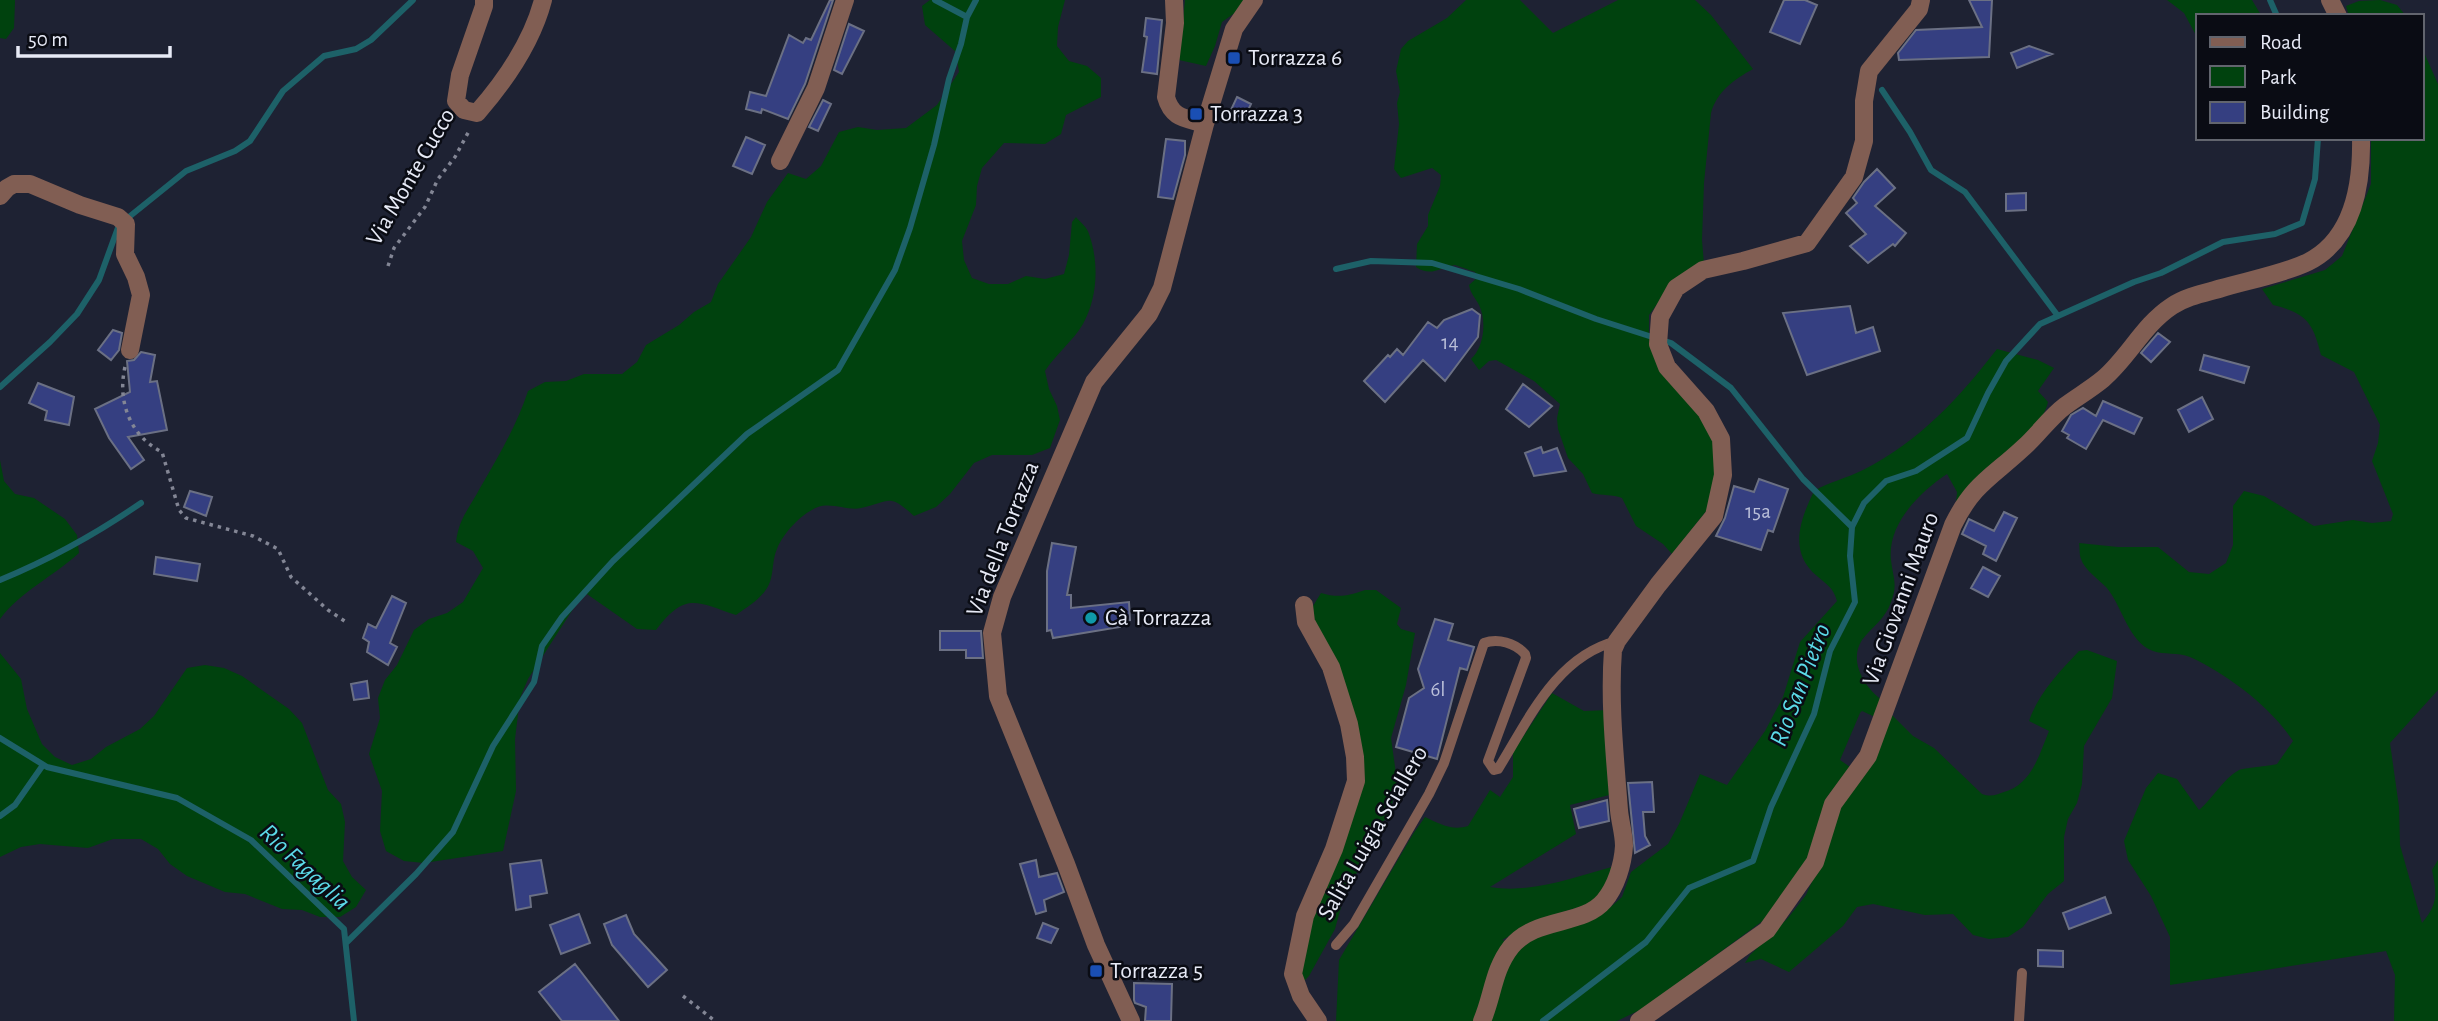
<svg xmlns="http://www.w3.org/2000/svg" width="2438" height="1021" font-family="'Alegreya Sans',sans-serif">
	<rect width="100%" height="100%" fill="#1e2233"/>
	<path fill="#00420e" d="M0,0H15V2L14,28L6,39L0,38Z
		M930,0H1065L1058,27L1057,46L1069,61L1087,66L1101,78V97L1066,115L1061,134L1045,144L1004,143L982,168L977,186L976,205L962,241L964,260L972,278L989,284H1008L1026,276L1045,279L1064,274L1069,255L1072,222L1076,217C1080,222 1087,227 1089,234C1099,262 1098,297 1083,324C1073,341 1056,354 1045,371L1049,389L1057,406L1060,420L1050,448L1032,455H992L974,463L950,494L936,507L914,516C888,492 890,502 861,508C848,511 832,502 818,507C802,513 783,533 777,549C771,562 775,579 765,591C758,601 746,608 736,615C695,601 685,592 656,630L637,629L584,592L528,679L520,698L515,739L516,791L503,851L424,863L404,861L386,851L380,831L382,791L369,754L380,718L378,698L385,680L397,665L414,630L429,619L447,613L463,602L483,568L473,551L456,542C459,518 469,509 480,488C498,457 517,425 528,391L545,382L566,381L584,374H622L637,362L646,345L679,325L694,312L711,302L718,284L751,237L767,202L788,173L806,179L821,166L839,132L858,127L877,130L906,128L937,105L959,72L956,52L925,25L922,6Z
		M1185,0H1245L1236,12L1222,22L1215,46L1206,66L1179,60Z
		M1466,0H1520L1553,33L1618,0H1695L1711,15L1753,69C1735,79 1717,91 1711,113L1704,183L1702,240L1704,264L1669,288L1649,315V337L1653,351L1701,410L1719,451L1711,505L1672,554L1663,544L1636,526L1622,498C1612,494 1603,496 1592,493L1583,474L1568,458L1558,429L1557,418L1560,404L1534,381L1496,360L1489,361L1479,370L1471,359C1484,347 1487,321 1479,305C1475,297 1471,295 1469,285L1478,277L1475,272L1455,265C1439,268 1431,277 1416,267L1417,244L1428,226V215L1440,186L1441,175L1432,168L1401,178L1394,169L1399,124L1397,103L1400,92L1396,71L1401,49L1408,41L1447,18Z
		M2167,0H2252L2261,15L2198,16V39L2184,13Z
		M2380,0L2397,5L2406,16H2349L2346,6L2359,1Z
		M2422,48L2438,84V690L2390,743L2399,807L2400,845L2422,923C2438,904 2437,894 2432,870L2438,860V1021H2394L2395,975L2386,951L2170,985V937L2151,896L2128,860L2124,841L2146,788L2158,773L2177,779L2199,810C2213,798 2223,779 2239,770C2243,768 2269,766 2277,764L2293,741C2271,707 2227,674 2190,657C2178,652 2164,655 2153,651C2128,642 2122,605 2106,587C2098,579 2084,569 2081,559C2079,554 2080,548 2079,543L2118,547H2158L2189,572L2209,574L2226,563L2233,545V506L2244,491L2264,496L2314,526L2353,520L2372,523L2391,521L2393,514L2372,461L2378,443L2380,425L2354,372L2321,355C2313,322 2306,313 2273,305L2262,289L2325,270L2342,256L2371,184V138H2422Z
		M1997,349L2038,360L2054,368L2038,391L2048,402C2040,436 1999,453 1977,477C1969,485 1963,495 1956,503L1957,492L1947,474C1920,492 1887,524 1891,560C1893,578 1898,584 1891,602C1886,618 1872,627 1862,640C1848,661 1865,688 1882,700L1875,717L1862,711L1860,713L1840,760L1850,767L1827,797L1803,872L1768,917L1644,1008L1617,1021H1336L1339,960L1413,834L1425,817C1440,824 1452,831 1468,826L1490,790L1500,797L1513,777V752L1552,693L1584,711L1609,710L1613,794L1570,805L1576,834L1490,887C1532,894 1574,877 1615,866L1603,891L1589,904L1543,918L1502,940L1519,946L1534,935L1606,911L1622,897L1631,872L1668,844L1679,824L1700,774L1727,785L1765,731L1783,697L1800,642L1837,601C1833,587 1827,585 1817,576C1788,552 1800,520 1814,491C1829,482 1847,478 1863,470C1920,441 1959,398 1997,349Z
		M0,460L4,481L15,494L34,498L65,519L77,535L79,553C54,576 20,592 0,619Z
		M1365,590H1376L1401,608L1397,624L1401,629L1415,633L1406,685L1391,738L1397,781L1389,818L1383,821L1343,900L1335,929L1309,976L1303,982L1300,973L1312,913L1360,788L1315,629L1313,606L1321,593C1338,598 1348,596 1365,590Z
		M2087,650L2117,661L2112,698L2084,746L2082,784L2077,803L2068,819L2064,837V881L2048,894L2023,927L2008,937L1989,939L1973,935L1953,914L1925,915L1873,904L1857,907L1843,926L1789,972L1761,959L1745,963L1750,955L1788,918L1806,895L1815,875L1830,825L1891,714L1913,736L1934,748L1982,794C1991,797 1996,795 2004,792C2032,784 2039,755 2049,731L2029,721C2038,694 2060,671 2079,651Z
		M0,653L21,679L27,709L42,744L55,757L72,765L91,759L106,747L140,729L154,716L187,668L205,665L224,668L242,676L289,709L302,723L328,790L341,804L345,822L343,861L352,877L366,890L356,907L340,917H320L302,910L282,909L245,894L225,892L187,876L170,864L158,849L141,839H113L88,848L40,844L21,847L0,857Z"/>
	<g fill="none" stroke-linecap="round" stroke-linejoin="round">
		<path stroke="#1d6168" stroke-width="6" d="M935,0L967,17
			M2270,0L2277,16
			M1882,90L1910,132L1931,170L1965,192L2058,316
			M1336,269L1371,261L1432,263L1519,289L1596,319L1671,343L1731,388L1803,479L1852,527
			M0,387L50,342L77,314L99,280L119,225L186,171L235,151L250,141L283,91L324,56L356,49L371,40L413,0
			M0,580C51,559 96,534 141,503
			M0,738L47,767L177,798L251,840L344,929L354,1021
			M0,816L15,805L43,765
			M346,943L416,874L453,832L493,746L534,682L542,646L562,617L613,561L747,434L838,370L895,270L910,228L934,145L949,79L961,44L967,17L976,0
			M1543,1021L1646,942L1689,888L1753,861L1771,807L1814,714L1830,651L1855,602L1850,556L1852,527L1864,503L1886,481L1916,471L1967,438L1988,393L2006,361L2040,324L2134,282L2161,273L2223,242L2275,234L2302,223L2315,179L2318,138"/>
	</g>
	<path fill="#353f81" stroke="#6b7084" stroke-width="2" d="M830,0H833L805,84L788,119L762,109L761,113L746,109L750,92L766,96L789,35L803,43L806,38L811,40Z
		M1784,0H1805L1817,5L1800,44L1770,32Z
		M1969,0H1992L1989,57L1899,60L1898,53L1916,30L1982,27Z
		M1146,18L1162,20L1157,74L1142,72L1147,37L1144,36Z
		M849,24L864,31L842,74L834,70Z
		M2029,46L2052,54L2017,68L2011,53Z
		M1237,97L1251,104L1244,119L1230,112Z
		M823,100L831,104L818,131L809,127Z
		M746,137L765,145L752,174L733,166Z
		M1166,139L1185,141V155L1173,199L1158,197Z
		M1877,169L1895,188L1875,206L1906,233L1895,246L1893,244L1868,263L1850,246L1866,234L1846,213L1857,203L1853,198L1864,182Z
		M2026,193V210L2006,211V194Z
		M1850,306L1856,333L1873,327L1880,351L1807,375L1783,313Z
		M1472,309L1480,315L1478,337L1445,381L1423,360L1385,402L1364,381L1388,355L1390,357L1397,349L1403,355L1428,322L1437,328L1444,320Z
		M113,330L122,333L119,350L111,360L98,350Z
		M2158,333L2170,342L2151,362L2141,353Z
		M141,352L155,355L150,382L157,381L167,430L128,437L144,460L131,469L109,438L95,409L130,392L127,361L134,360Z
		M2204,355L2249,367L2244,383L2200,370Z
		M38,383L74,397L69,425L45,420L47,411L29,403Z
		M1523,384L1552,406L1529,427L1506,409Z
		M2202,397L2213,419L2189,432L2178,410Z
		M2103,401L2142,418L2134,434L2103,420L2086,449L2067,438L2069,435L2062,431L2071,415L2083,408L2096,416Z
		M1541,447L1543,453L1557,448L1566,471L1534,476L1525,453Z
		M1759,479L1788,489L1773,532L1768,530L1761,550L1716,536L1725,518L1734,486L1754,492Z
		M190,491L212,497L206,516L184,507Z
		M2004,512L2017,518L1996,561L1983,554L1986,546L1962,534L1969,519L1994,531Z
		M1052,543L1076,547L1067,595H1071V608L1129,602L1130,620L1119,621L1120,627L1053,638L1051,630L1047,631V571Z
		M156,557L200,564L197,581L154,574Z
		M1983,567L2000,576L1988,597L1971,588Z
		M392,596L406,603L390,643L397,647L388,665L367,652L369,642L363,638L368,624L376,628Z
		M1435,619L1453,624L1448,640L1474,647L1467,670L1460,668L1437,759L1396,747L1409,698L1424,688L1418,669Z
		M940,631H981L983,658H966V650H940Z
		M367,681L369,698L354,700L351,684Z
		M1652,782L1654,812H1643L1645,836L1650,845L1635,853L1628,783Z
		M1607,800L1609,821L1579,828L1574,809Z
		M541,860L547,893L530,896L531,907L516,910L510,864Z
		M1036,860L1039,877L1057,873L1064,892L1044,900L1046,911L1036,914L1020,864Z
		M2105,897L2111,913L2069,929L2063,913Z
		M579,914L590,943L561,954L550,925Z
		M626,915L634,934L667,970L648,987L612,945L604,924Z
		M1043,923L1058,929L1051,943L1037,938Z
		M2038,950L2063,951V967L2038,966Z
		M575,964L619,1021H562L539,992Z
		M1134,983L1172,984L1171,1021H1145L1146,1007L1135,1003L1134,1000Z"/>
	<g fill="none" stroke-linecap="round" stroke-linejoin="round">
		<path stroke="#838695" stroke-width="3.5" stroke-dasharray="3.5 5" stroke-linecap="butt" d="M388,266L394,248L425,207L438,179L455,157L469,131
			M125,367C117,401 130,436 162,452L179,510L186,518L253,536L278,549L291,577L328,610L346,622
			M683,996L715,1021"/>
		<path stroke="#815e53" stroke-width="10" d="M1336,945L1354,924L1429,794L1444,763L1484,643C1498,638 1515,643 1525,654L1526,658L1488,761L1494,770L1498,769C1528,721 1556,656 1617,641
			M2019,1021L2022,973"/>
		<path stroke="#815e53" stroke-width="18" d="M484,0V6L460,75L456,101L464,110L477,113C505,81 532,42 543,0
			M1174,0L1175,23L1166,97C1172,119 1186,118 1205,124
			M2330,0L2338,16
			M780,161L816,88L845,0
			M0,196L7,188L14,184H30L80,205L118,217L126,224L125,254L136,277L141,295L130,350
			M1304,605L1306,622L1331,667L1349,724L1355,757L1356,781L1334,849L1305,916L1293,974L1301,996L1318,1021
			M1131,1021L1096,945L1066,864L998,696L992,633L1002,597L1094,382L1149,314L1162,288L1205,124L1234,29L1254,0
			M1482,1021C1493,996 1493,970 1511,947C1535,917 1583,926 1604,901C1616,887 1623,864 1624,846C1624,834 1620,822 1619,810C1615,757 1609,702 1613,650L1617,641L1658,585L1714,516L1723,475L1721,439L1706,411L1667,367L1658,344L1660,317L1676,288L1703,270L1743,261L1807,243L1854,177L1864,141V101L1869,71L1919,9L1921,0
			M1639,1021L1767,930L1815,862L1833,804L1868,756L1953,525C1973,484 1992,477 2023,448C2038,435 2049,418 2065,406C2077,397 2091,389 2103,379C2129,357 2143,325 2172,306C2187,296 2205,293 2222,288C2246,281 2286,273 2308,262C2354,239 2362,185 2361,138"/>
	</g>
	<g fill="#1a4fb4" stroke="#0a0c14" stroke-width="2.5">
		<rect x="1227" y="51" width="14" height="14" rx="3.5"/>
		<rect x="1189" y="107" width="14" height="14" rx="3.5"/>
		<rect x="1089" y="964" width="14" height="14" rx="3.5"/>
	</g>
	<circle fill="#0f9aa8" stroke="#0a0c14" stroke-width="2.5" cx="1091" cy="618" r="7"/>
	<g text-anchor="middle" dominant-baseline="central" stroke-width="5" stroke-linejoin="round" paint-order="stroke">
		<g font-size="21" fill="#babfd9">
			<text x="1450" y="342">14</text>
			<text x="1758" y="511">15a</text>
			<text x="1438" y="689">6l</text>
		</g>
		<g font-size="24" fill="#e7eaf6" stroke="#0a0c14" text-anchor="start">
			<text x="1248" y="58">Torrazza 6</text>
			<text x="1210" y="114">Torrazza 3</text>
			<text x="1105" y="618">Cà Torrazza</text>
			<text x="1110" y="971">Torrazza 5</text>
		</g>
		<g font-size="24" fill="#e7eaf6" stroke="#0a0c14">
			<text transform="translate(411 177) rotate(-60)">Via Monte Cucco</text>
			<text transform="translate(1003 539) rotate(-69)">Via della Torrazza</text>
			<text transform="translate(1901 599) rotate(-70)">Via Giovanni Mauro</text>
			<text transform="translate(1373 833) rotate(-60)">Salita Luigia Sciallero</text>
		</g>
		<g font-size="26" font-style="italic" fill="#5bdae8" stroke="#0a0c14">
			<text transform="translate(1800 685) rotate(-69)">Rio San Pietro</text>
			<text transform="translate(305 867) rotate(43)">Rio Fagaglia</text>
		</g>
	</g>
	<rect x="2196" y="14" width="228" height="126" fill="#0a0c14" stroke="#62656e" stroke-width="2"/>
	<rect x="2210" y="37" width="35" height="10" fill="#815e53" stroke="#62656e" stroke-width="2"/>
	<text x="2260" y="49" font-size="21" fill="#e7eaf6">Road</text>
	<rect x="2210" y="66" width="35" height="21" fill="#00420e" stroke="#62656e" stroke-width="2"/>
	<text x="2260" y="84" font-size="21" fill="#e7eaf6">Park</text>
	<rect x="2210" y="102" width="35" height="21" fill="#353f81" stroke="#62656e" stroke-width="2"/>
	<text x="2260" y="119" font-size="21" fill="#e7eaf6">Building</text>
	<path d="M18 46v10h152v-10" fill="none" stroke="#e7eaf6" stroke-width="3.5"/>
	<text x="28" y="46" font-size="21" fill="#e7eaf6" stroke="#0a0c14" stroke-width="5" paint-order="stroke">50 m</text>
</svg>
